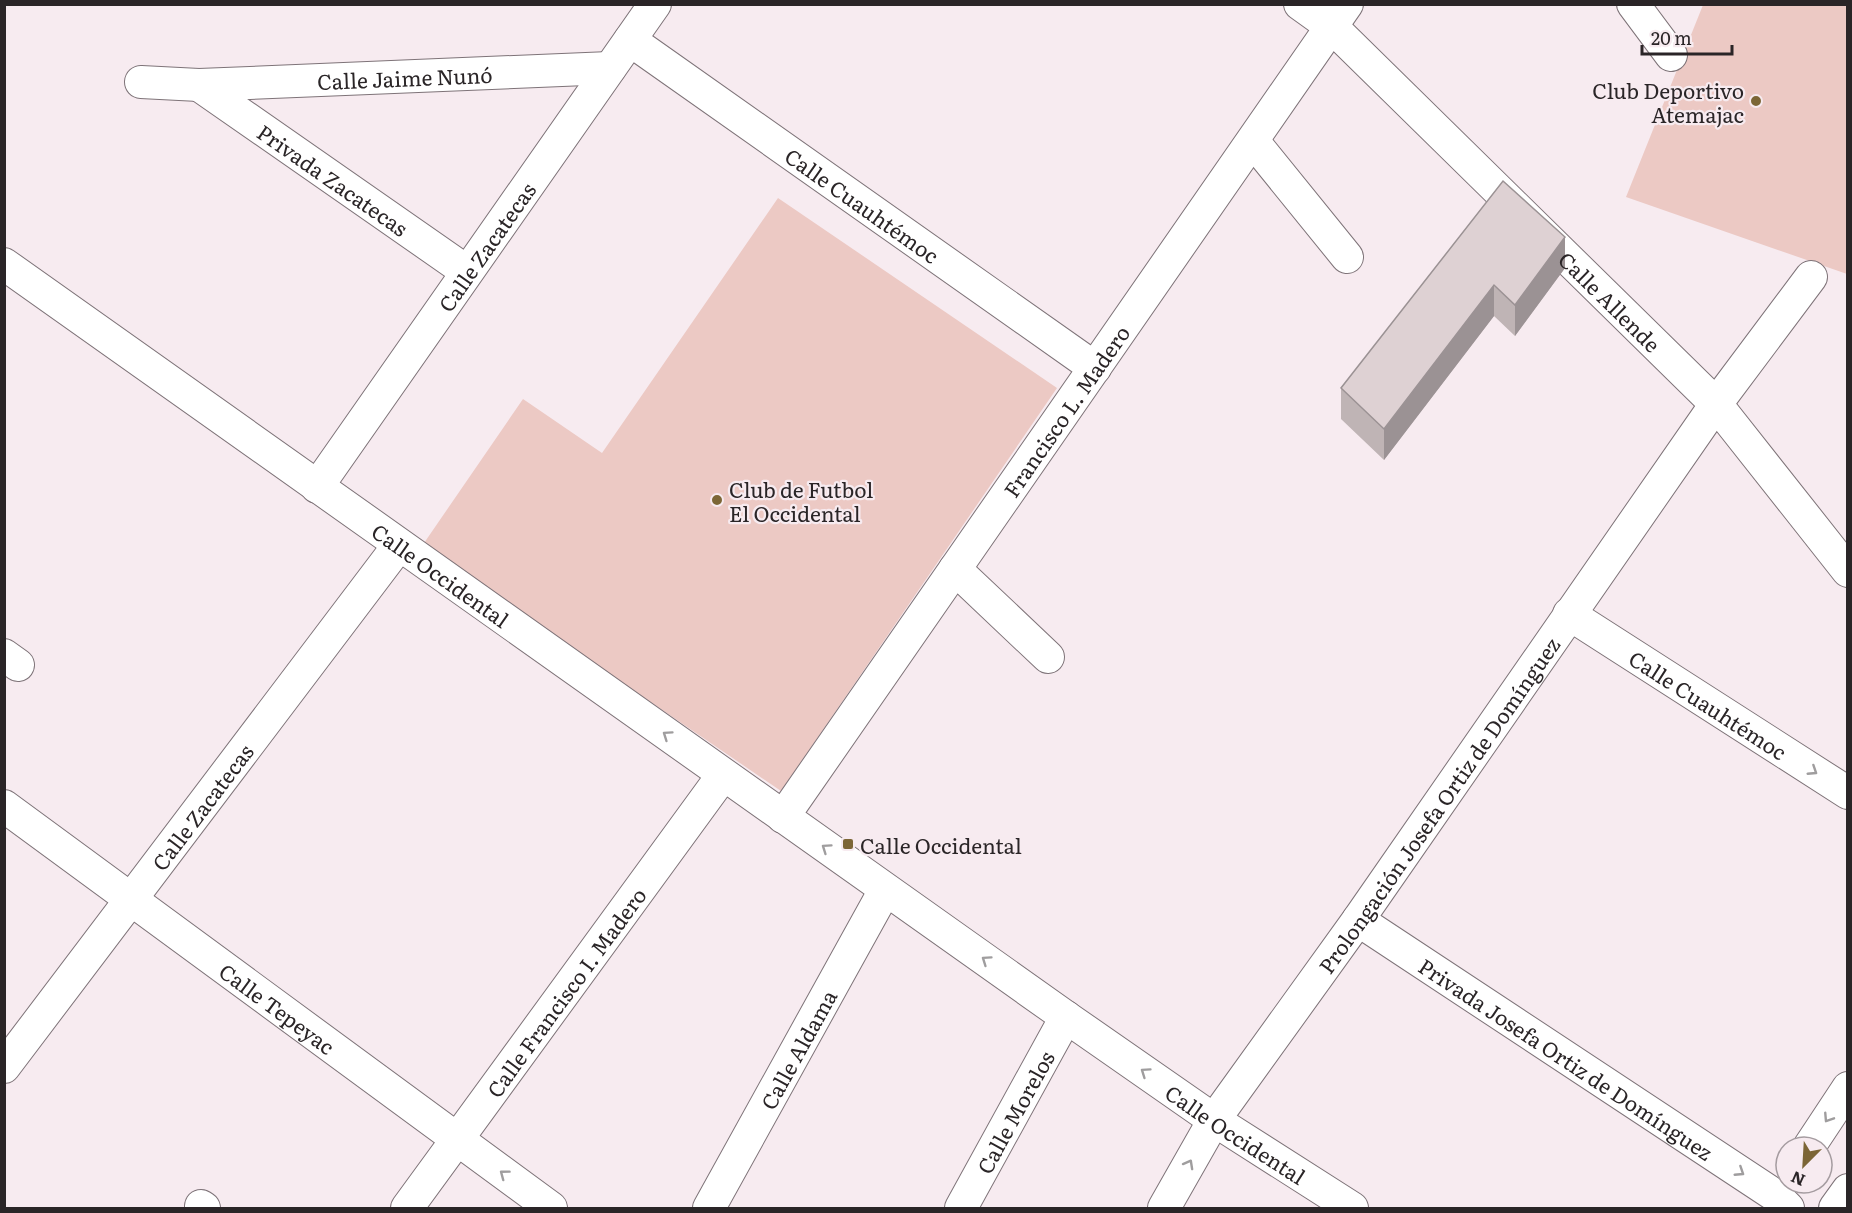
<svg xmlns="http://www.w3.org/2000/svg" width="1852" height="1213" font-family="Literata,serif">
	<rect width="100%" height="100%" fill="#f7ebf0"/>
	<path fill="#ecc9c4" d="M1703,5H1847V274L1626,197Z
		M778,198L1057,388L781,791L422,546L523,399L602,453Z"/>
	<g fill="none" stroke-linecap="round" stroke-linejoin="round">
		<g stroke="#7e7378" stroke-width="34">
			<g id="minor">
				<path id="s1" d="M1300,4L1332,27L1716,404L1848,571"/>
				<path d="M1633,4L1671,55"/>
				<path id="s2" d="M630,40L1095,368"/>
				<path id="s3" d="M141,82L199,85L610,68"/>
				<path id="s4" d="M199,85L466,271"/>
				<path d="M1253,141L1347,257"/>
				<path id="s5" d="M4,264L1066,1017L1214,1120L1352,1208"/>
				<path id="s6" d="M317,487L655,4"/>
				<path d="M955,569L1048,657"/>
				<path id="s7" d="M1569,614L1848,793"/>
				<path d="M4,655L18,665"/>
				<path id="s8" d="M4,806L551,1208"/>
				<path id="s9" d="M783,817L1347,4"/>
				<path id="s10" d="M1358,920L1776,1196L1788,1208"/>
				<path id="s11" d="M4,1067L399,545"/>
				<path d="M1809,1147L1848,1088"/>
				<path d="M201,1206L204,1208"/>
				<path id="s12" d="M407,1208L723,775"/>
				<path id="s13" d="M709,1208L885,890"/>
				<path id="s14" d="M961,1208L1066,1017"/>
				<path id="s15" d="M1164,1208L1214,1120L1358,920L1716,404L1811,277"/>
				<path d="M1835,1208L1848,1190"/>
			</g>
		</g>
		<use href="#minor" stroke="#fff" stroke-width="32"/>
	</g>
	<path fill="#bfb4b5" d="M1503,181L1565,268L1515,336L1494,316L1384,460L1341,419V388Z"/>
	<path fill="#9b9294" d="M1565,237V268L1515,336V305Z
		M1494,285V316L1384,460V429Z"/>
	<path fill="#ded1d3" stroke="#9b9294" stroke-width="1.5" d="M1503,181L1565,237L1515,305L1494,285L1384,429L1341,388Z"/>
	<defs><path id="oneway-chevron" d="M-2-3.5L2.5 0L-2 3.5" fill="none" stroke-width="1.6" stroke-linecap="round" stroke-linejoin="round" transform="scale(1.5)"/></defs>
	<g stroke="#9f9d9e">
		<use href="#oneway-chevron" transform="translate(667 735) rotate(-145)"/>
		<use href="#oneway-chevron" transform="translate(1813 771) rotate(33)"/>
		<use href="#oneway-chevron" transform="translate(826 848) rotate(-145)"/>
		<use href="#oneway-chevron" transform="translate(986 960) rotate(-145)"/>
		<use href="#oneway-chevron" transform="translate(1145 1072) rotate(-145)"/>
		<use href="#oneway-chevron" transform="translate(1828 1118) rotate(123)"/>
		<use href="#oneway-chevron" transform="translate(1189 1164) rotate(-61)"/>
		<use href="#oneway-chevron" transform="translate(1740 1172) rotate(33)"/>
		<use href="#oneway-chevron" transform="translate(504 1174) rotate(-143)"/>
	</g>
	<g fill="#7c6636" stroke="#f7ebf0" stroke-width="2">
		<circle cx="1756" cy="101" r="6"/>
		<circle cx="717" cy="500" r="6"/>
		<rect x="842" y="838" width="12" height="12" rx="3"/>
	</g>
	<g text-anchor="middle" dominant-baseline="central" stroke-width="4.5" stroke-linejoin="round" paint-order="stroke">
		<g font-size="21" fill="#2a2527" stroke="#f7ebf0">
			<text stroke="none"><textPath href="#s3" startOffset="264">Calle Jaime Nunó</textPath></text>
			<text stroke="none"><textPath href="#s4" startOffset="164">Privada Zacatecas</textPath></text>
			<text stroke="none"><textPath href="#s2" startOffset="285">Calle Cuauhtémoc</textPath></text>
			<text stroke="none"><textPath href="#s6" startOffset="294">Calle Zacatecas</textPath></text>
			<text stroke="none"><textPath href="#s1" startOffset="430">Calle Allende</textPath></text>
			<text stroke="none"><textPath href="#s9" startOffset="495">Francisco L. Madero</textPath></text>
			<text stroke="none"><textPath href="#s5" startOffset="536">Calle Occidental</textPath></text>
			<text stroke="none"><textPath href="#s7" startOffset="166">Calle Cuauhtémoc</textPath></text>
			<text stroke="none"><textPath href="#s15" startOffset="488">Prolongación Josefa Ortiz de Domínguez</textPath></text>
			<text stroke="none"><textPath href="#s11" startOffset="327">Calle Zacatecas</textPath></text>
			<text stroke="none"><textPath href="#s12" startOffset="268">Calle Francisco I. Madero</textPath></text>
			<text stroke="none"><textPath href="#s8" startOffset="340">Calle Tepeyac</textPath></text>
			<text stroke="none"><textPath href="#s13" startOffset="182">Calle Aldama</textPath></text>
			<text stroke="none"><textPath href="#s10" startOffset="250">Privada Josefa Ortiz de Domínguez</textPath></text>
			<text stroke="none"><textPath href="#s14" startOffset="110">Calle Morelos</textPath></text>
			<text stroke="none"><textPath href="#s5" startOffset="1508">Calle Occidental</textPath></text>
		</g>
		<g font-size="21" fill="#2a2527" stroke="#f7ebf0" text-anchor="start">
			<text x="1744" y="89" text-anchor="end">Club Deportivo<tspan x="1744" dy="24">Atemajac</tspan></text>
			<text x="729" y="488">Club de Futbol<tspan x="729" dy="24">El Occidental</tspan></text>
			<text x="860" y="844">Calle Occidental</text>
		</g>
	</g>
	<rect width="1852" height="1213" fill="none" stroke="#2a2527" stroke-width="12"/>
	<g transform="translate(1804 1165) rotate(204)"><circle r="28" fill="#f7ebf0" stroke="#a59ca0" stroke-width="1.5"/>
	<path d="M0-4.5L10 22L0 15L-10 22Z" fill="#7c6636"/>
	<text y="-9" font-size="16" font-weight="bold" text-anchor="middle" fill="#2a2527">N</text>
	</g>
	<path d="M1642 45v9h90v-9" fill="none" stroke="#2a2527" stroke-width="3"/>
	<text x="1651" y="45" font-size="18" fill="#2a2527" stroke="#f7ebf0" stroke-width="4.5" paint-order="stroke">20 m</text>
</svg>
